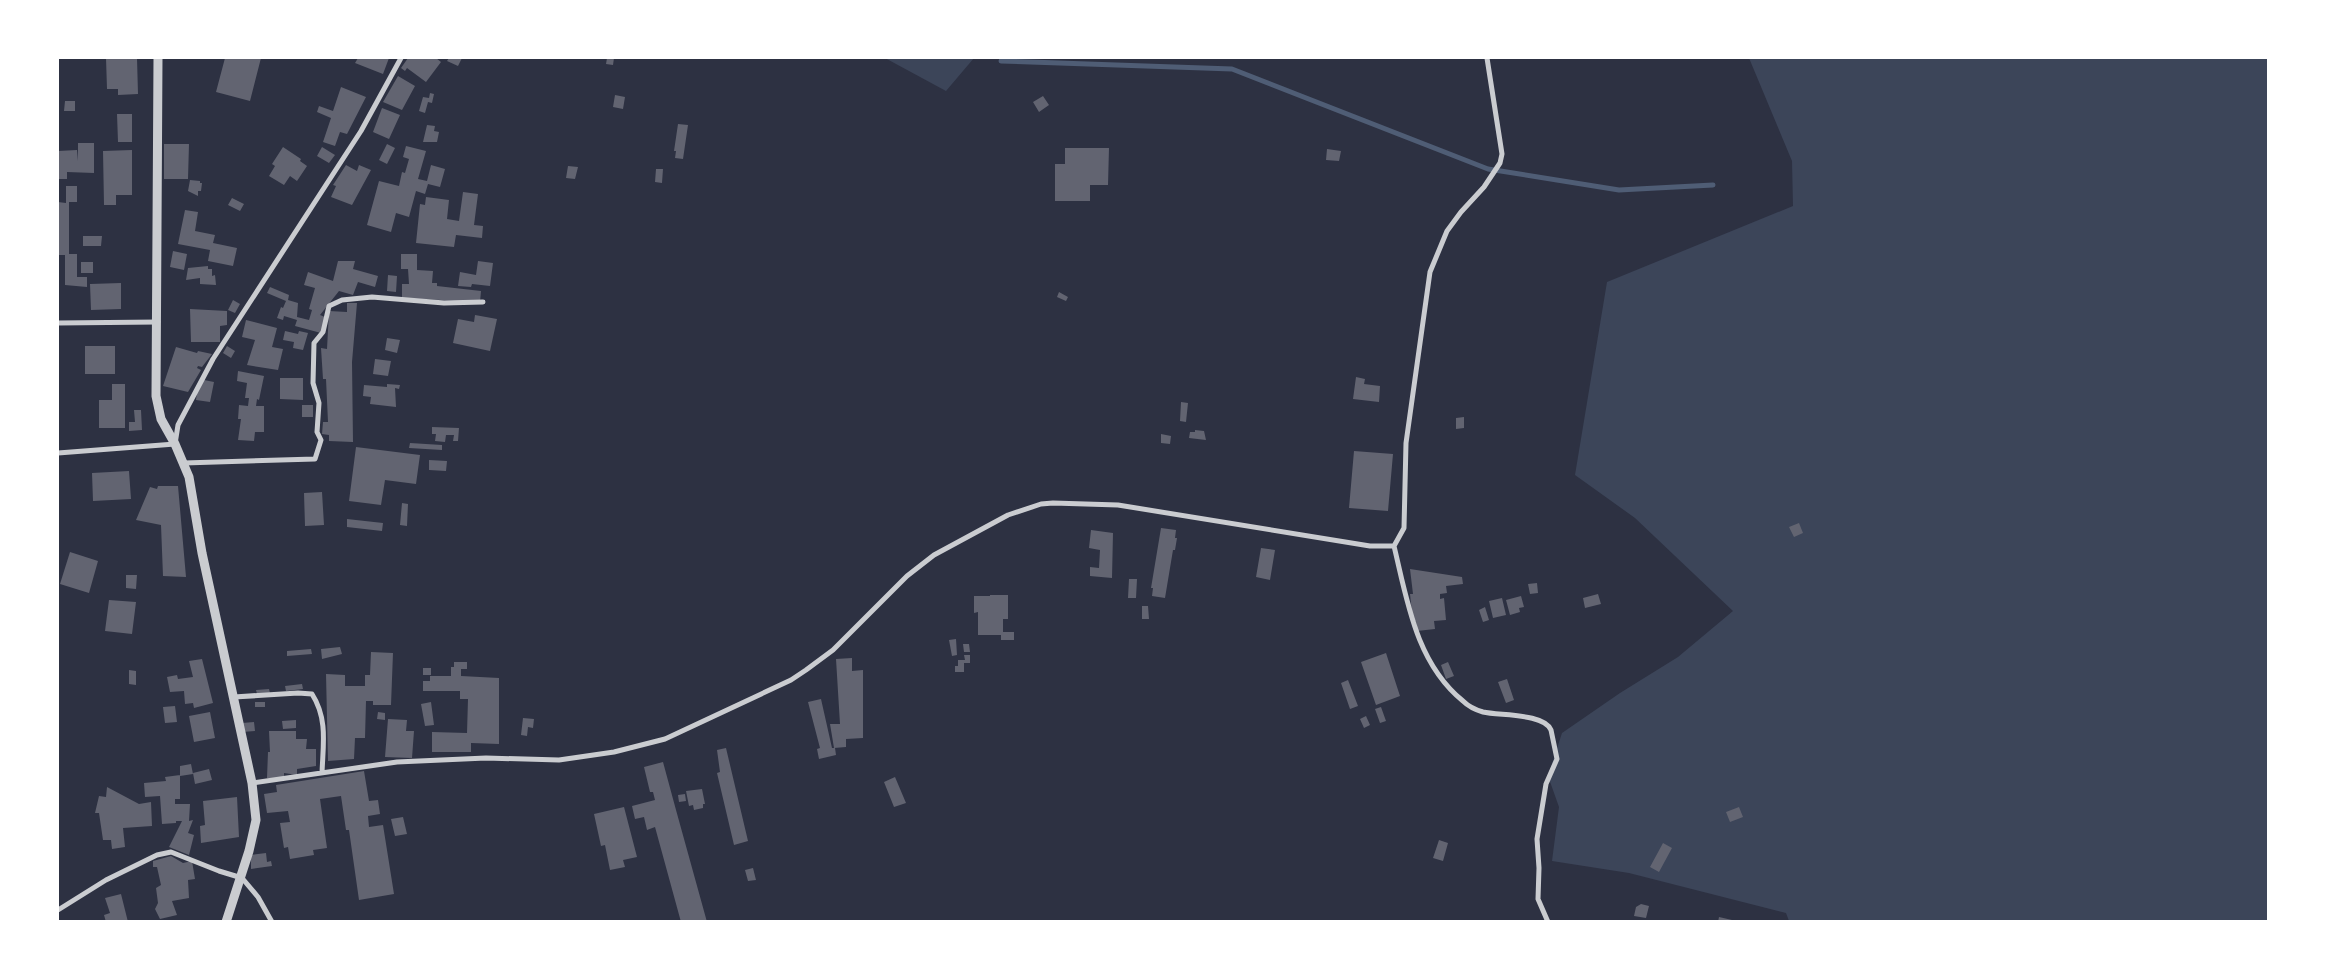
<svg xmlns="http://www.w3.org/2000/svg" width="2326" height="979" font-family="'IBM Plex Sans',sans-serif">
	<rect width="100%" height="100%" fill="#2d3142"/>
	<path fill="#3c4559" d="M885,58H974L946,91Z
		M1749,58H2268V921H1789L1786,913L1629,873L1552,861L1559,807L1548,776L1562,733L1620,693L1678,657L1733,611L1635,518L1575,475L1607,282L1793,206L1792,161Z"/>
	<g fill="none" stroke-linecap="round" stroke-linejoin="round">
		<path stroke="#4f5d75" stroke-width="5" d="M1001,61L1232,69L1488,169L1619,190L1713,185"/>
	</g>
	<path fill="#626471" d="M106,58H137L138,94L118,95V89H107Z
		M225,58H261L250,101L216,92Z
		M358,58H389L383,74L355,63Z
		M408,58L412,59L414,58H436L441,62L426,82L407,68L405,71L401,68Z
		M449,58H462L458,66L447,61Z
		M607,58H614L613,65L606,64Z
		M398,76L415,86L402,110L383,102Z
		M341,87L366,97L347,134L340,132L335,146L323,142L331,118L317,112L319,106L333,111Z
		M430,93L434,94L432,103L428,102L425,113L419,111L423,97L429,98Z
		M615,95L625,97L623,109L613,107Z
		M1043,96L1049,105L1039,112L1033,102Z
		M65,101H75V111H64Z
		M382,108L400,115L389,139L373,132Z
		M117,114H132V142H118Z
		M678,124L688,125L683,159L675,158L676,151H674Z
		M427,125L435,126L434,131L439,132L437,142H423Z
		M78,143H94V173L67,172V179H58V151L77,150L78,161Z
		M164,144H189L188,179H164Z
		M387,144L395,148L387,164L379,160Z
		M406,146L426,151L418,179L427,181L431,165L445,169L440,187L428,184L425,194L416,191L409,217L396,213L391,232L367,225L379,181L399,186L402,172L405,173L409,159L403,157Z
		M283,147L301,159L300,161L307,166L297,181L290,176L284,185L269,176L275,166L272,164Z
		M322,147L335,155L329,163L317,156Z
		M1065,148H1109L1108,185H1090V201H1055V164H1065Z
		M1327,149L1341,151L1339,161L1326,160Z
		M132,150V195H116V205H104L103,151Z
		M346,165L357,171L359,165L371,170L352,205L331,197L336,186L333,185Z
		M568,166L578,167L575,179L566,178Z
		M656,169H663L662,183L655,182Z
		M190,180L200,181V183H202L201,191H198V196L188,191Z
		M66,186H77V202H69V254H77V277H87V287L65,285V255H58V202L66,203Z
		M463,192L478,194L474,225L483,226L482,238L456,235L454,247L416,243L420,204L425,205L426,197L449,200L447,219L459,221Z
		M232,198L244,204L240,211L228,205Z
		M185,210L198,212L195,231L215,235L213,243L237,248L233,266L208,261L210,250L178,244Z
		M83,236H102L101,246H83Z
		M173,251L187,254L184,270L170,267Z
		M401,254H417V270L433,271L432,283H437V286L481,291L480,302L402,298V284H409L408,269H401Z
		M338,261H355L353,269L378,276L375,287L358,282L353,295L339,291L320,315L325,317L321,333L295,326L297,320L284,316L283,320L277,318L281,307L283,308L286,301L267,293L270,287L289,295L288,300L298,303L297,317L309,320L312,310L309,309L315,288L304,285L308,272L333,281Z
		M478,261L493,263L490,286L472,284L471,287L458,286L460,272L476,275Z
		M81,262H93V273H81Z
		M208,266V269H212V276L215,275L216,285L200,284V278L186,280L188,268Z
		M388,275L397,276L396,292L387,291Z
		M121,283V309L91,310L90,284Z
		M1059,292L1068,297L1066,301L1057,297Z
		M233,300L240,304L235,313L228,310Z
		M347,303H357L352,362L353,442L329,441V435L322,434L323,422H328L326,379H323L321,348L327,349L329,311L347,312Z
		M190,309L227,311V325L220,326V342H191Z
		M475,315L497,319L490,351L453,343L458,319L474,322Z
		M246,320L277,328L272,347L283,349L278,370L247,365L255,340L242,337Z
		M285,331L298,334L299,331L308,333L303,350L293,348L294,342L283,340Z
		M387,338L400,340L397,353L385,350Z
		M85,346H115V374H85Z
		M227,346L235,351L231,358L223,353Z
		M176,347L197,353L198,351L212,354L202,367L198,366L197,368L201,370L188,392L163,386Z
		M375,359L391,361L388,376L373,374Z
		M238,371L264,376L259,400L257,399L256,406H264V432H255L254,441L238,440L241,419H238L239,405L248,406L249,398H245L247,383L237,381Z
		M1356,377L1365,379L1364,384L1380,386L1379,402L1353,399Z
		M280,378H303V400L280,399Z
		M204,380L214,382L210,402L196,400L197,392Z
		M112,384H125V428H99V400H112Z
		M387,384L400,385L399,389L395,388L396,407L370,404L371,397L363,396L364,385L387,387Z
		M1181,402L1188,403L1186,422L1180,421Z
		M302,405H313V417H302Z
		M134,410H141L142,430L129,431V422H135Z
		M1464,417V428L1456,429V418Z
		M432,427L459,428L458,441H453L454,435H446L445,442L435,441L436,434H432Z
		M1195,430L1204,431L1206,440L1189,438L1190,432H1195Z
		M1161,434L1171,436L1170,444L1161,443Z
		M410,443L442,445V450L409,448Z
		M356,447L420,455L416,484L385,480L381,505L349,501Z
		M1354,451L1393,454L1388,511L1349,508Z
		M429,460L447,461L446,471L429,470Z
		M129,471L131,499L93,501L92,473Z
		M158,486H178L186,577L163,576L161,525L136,520L150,487L157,489Z
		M322,492L324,525L305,526L304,493Z
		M402,503L408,504L407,526L400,525Z
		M347,519L383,523L382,531L347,527Z
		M1799,523L1803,533L1794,537L1789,527Z
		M1161,528L1176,530L1175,538H1177L1175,550H1173L1165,598L1152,596L1153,588H1151Z
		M1091,530L1113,533L1112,578L1090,576V567L1099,568L1100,550L1089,548Z
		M1261,548L1275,550L1270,580L1256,577Z
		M70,552L98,561L89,593L60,584Z
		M1410,569L1462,577L1463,584L1446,586L1447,593L1440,594V599L1444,598L1446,620L1434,621L1435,629L1417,631L1416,621L1413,622L1410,594H1413Z
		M126,575H137L136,589L126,588Z
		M1129,579H1137L1136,598H1128Z
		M1537,583L1538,593L1530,594L1528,584Z
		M1598,594L1601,604L1585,608L1583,598Z
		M990,595H1008V619H1003V632H1014V640H1001V635H978V612L974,613V596H990Z
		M1521,596L1524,607L1519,608L1520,612L1510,615L1506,600Z
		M1502,598L1506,615L1493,618L1489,601Z
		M109,600L136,602L132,634L105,631Z
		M1142,606H1148L1149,619H1142Z
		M1485,607L1489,620L1483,622L1479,610Z
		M956,639L957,655L952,656L949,640Z
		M963,644H969L970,652H964Z
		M340,647L342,654L322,659L321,649Z
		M311,649L312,654L287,656V651Z
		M371,652L393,653L391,705H373V701H366L365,738H355L354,759L328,761L326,674L345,675V686H365V675H370Z
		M1386,653L1400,696L1376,705L1361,662Z
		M964,655H970V663H964V672H955V666H958V660H965Z
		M852,658V671L863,670V738L846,739V747L834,748L830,724H840L836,659Z
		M202,659L213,703L194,708L193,703L185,704L184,691L170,692L167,677L177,675L178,679L193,677L189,661Z
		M454,662H467V669H461V676L499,678V744L471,743V752H432V732L467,733L468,699H460V691H423V681H430V676H451V667H454Z
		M1448,662L1454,676L1446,679L1441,665Z
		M423,668H431V675H423Z
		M129,670L136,671V685L129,684Z
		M1507,679L1514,700L1506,703L1498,682Z
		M1348,680L1358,706L1350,709L1341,683Z
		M302,684L303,689L286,691L285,686Z
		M269,689L270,693L257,694L256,690Z
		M821,699L832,748H835L836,755L819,759L817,749L820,748L808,702Z
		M255,702H265V707H255Z
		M431,702L434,725L425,726L421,704Z
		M175,706L177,722L165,723L163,707Z
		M1381,707L1386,721L1380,723L1375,709Z
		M210,712L215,738L194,742L189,716Z
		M378,712L385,713V720L377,719Z
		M1366,716L1370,725L1364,728L1360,719Z
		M523,718L534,719L533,728L528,727L527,736L521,735Z
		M388,719L407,720L406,731H414L412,758L385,757Z
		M296,720V728L283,729L282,721Z
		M254,722L255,731L242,732V723Z
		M269,731H296V739H307L306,749H316V766L297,769V775L284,773V778H267L268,752H270Z
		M726,748L748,841L734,845L717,773L720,772L717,750Z
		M663,762L676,810L707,922H681L655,827L647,830L644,817L635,819L632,806L655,800L653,792H650L644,767Z
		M191,764L193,774L180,776V766Z
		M209,769L212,780L195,784L193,773Z
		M364,771L369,801L378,800L380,814L368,816L369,827L383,825L394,894L359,900L349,830H346L341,796L320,799L327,848L313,850L314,855L290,859L288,847L284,848L280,823L290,822L288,811L267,813L264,794L277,792L276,785Z
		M180,775V799H175V804H190L189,821L193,820L188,833L194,835L189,855L169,847L182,821H176V823L162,824L160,796L145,797L144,783L166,781L165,777Z
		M895,777L906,803L894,807L884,782Z
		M107,787L139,804L151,802L152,826L123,828L125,847L112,849L111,840H103L99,813H95L99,796L106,797Z
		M702,789L705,804H703V808L694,810L693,805L689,806L686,791Z
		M685,794L686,801L679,802L678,795Z
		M237,797L239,837L201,843L200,826L205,825L203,801Z
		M624,807L637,857L623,860L625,867L610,870L605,845L601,846L594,814Z
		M1739,807L1743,817L1730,822L1726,812Z
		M403,817L407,834L395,836L391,819Z
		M1439,840L1448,843L1443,861L1433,858Z
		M1663,843L1672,848L1659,872L1650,867Z
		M266,853L267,862L271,861L272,866L251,869V855Z
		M171,856L183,863L192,861L195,879L188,880L189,898L172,901L177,915L160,919L155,909L158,903L156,888L161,885L157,867H153V861Z
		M753,868L756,880L748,881L745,870Z
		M121,894L128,922H106L104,915L110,913L105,898Z
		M1641,904L1649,906L1646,918L1634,916L1636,907Z
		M1719,917L1732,920V922H1718Z"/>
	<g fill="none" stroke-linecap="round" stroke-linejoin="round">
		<path stroke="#caccd0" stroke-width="5" d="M58,323L158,322
			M58,453L175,444L178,425L213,359L361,131L401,58
			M184,463L315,459L321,440L317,432L319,403L313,383L314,343L323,332L329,306L342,300L372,297L444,303L483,302
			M1394,546L1404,528L1406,443L1430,272L1447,231L1461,212L1484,187L1500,163L1502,154L1487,58
			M1394,546C1407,600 1416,663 1463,701C1468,706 1476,710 1483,712C1499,716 1544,713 1551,730L1557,759L1546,784L1537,839L1539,868L1538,899L1548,922
			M234,697L298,693L312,694C328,719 323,745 322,773
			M252,783L397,762L486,758L559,760L614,752L665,739L791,680L806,670L833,650L907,576L934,555L1008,515L1041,504L1053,503L1118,505L1370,546H1394
			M58,910L106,880L157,855L171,852L219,871L242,878L258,897L272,922"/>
		<path stroke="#caccd0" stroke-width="9" d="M158,58L156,396L161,419L175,444L189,477L202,553L252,783L256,820L249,851L226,922"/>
	</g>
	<rect width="2326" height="979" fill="none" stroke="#ffffff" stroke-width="118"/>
</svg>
